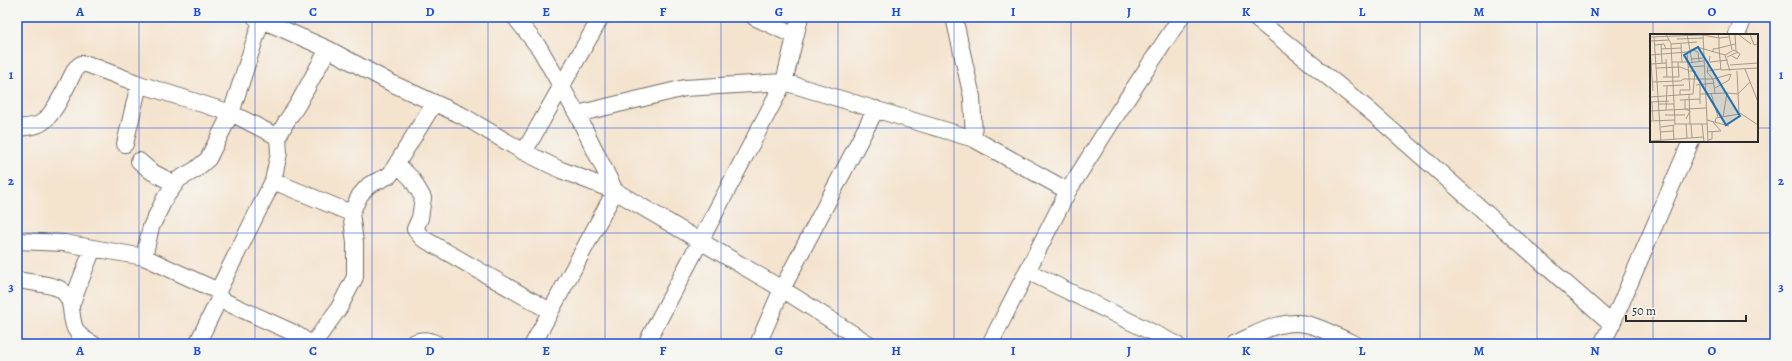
<svg xmlns="http://www.w3.org/2000/svg" width="1792" height="361" font-family="Alegreya,serif">
	<rect width="100%" height="100%" fill="#f6f6f2"/>
	<filter id="ink" filterUnits="userSpaceOnUse"><feTurbulence type="fractalNoise" baseFrequency=".025" numOctaves="2"/><feDisplacementMap in="SourceGraphic" scale="8" xChannelSelector="R" yChannelSelector="G"/><feConvolveMatrix kernelMatrix="1 2 1 2 8 2 1 2 1" color-interpolation-filters="sRGB"/></filter>
	<filter id="wash" filterUnits="userSpaceOnUse"><feTurbulence type="fractalNoise" baseFrequency=".012" numOctaves="4" result="noise"/><feDisplacementMap in="SourceGraphic" scale="16" xChannelSelector="R" yChannelSelector="G"/><feGaussianBlur stdDeviation="0.9" result="paint"/><feColorMatrix in="noise" values="0 0 0 0 0 0 0 0 0 0 0 0 0 0 0 0 0 1.4 0 .05"/><feComposite in="paint" operator="in"/></filter>
	<g filter="url(#wash)">
		<rect width="100%" height="100%" fill="#f4e3cd"/>
	</g>
	<g filter="url(#ink)">
		<g fill="none" stroke-linecap="round" stroke-linejoin="round">
			<g stroke="#716b64" stroke-width="18">
				<path id="minor" d="M255,17L328,49L391,83L463,116L524,152L561,170L615,191L782,289L869,344
					M515,17L540,49L577,114L685,88L784,82L974,139L1068,191
					M754,17L795,36
					M954,17L972,97L974,139
					M1254,17L1370,111L1612,324
					M1737,35L1744,17
					M17,128C25,127 35,127 41,123C55,115 68,82 76,68L81,64H87L139,84L231,113L278,137
					M125,144L139,84
					M524,152L601,17
					M139,161L152,172L175,184
					M398,165L412,179L423,198L420,218L415,229L422,238L550,311
					M273,181L351,213
					M17,241L64,243L144,257L218,291
					M144,257L151,227L165,198L179,179L195,170L208,159L231,113L261,21
					M1027,271L1176,344
					M17,280C28,282 51,284 60,289C82,304 59,329 93,344
					M219,299L294,333L311,344
					M71,305L93,248
					M197,344L219,299L218,291L273,181L279,153L278,137L286,122L298,104L328,49
					M313,344L339,308L355,277V242L351,213L360,195L369,185L390,175L434,103
					M411,344C421,339 427,339 437,344
					M533,344L615,191L577,114
					M646,344L784,82L800,17
					M758,344L782,289L876,109
					M990,344L1068,191L1111,123L1181,17
					M1234,344C1257,334 1283,317 1310,325C1325,329 1340,338 1355,344
					M1602,344L1612,324L1691,141"/>
			</g>
			<use href="#minor" stroke="#fff" stroke-width="16"/>
		</g>
	</g>
	<path fill="none" stroke="#1d4ed8" stroke-width="1" stroke-opacity="0.55" d="M139,17V344M255,17V344M372,17V344M488,17V344M605,17V344M721,17V344M838,17V344M954,17V344M1071,17V344M1187,17V344M1304,17V344M1420,17V344M1537,17V344M1653,17V35M17,128H1651M1757,128H1775M1653,141V344M17,233H1775"/>
	<g transform="translate(1650 34)">
		<rect width="108" height="108" fill="#f4e3cd"/>
		<path fill="none" stroke="#a4998c" stroke-width="1" d="M16,0L21,10L25,90H57M37,0L42,28M53,0L58,108M68,0L69,4L79,3M85,0L86,17M88,0L101,10M100,0L104,11L108,10M79,1L82,16M0,3L53,1L69,4V14L63,15V18M4,3L11,108M27,5L53,4M0,7L19,6M11,10L12,29M21,10L47,8M31,10L32,28M85,10L69,14L71,36L108,34M5,11L14,10L16,15M0,13L3,57M11,15L31,14M43,16L48,18L49,27M37,18L40,56M0,21L37,18L47,13L75,21L84,16L90,20L87,25L82,22M75,21L80,37M60,22L57,38L63,45L65,59M77,23L88,18M16,25L17,43M41,25L53,24M22,28H37M60,28L78,26M38,29L54,27M1,30L16,29M80,31L108,29M38,33L54,32M6,34L30,33L38,36M95,35L108,68M57,37L71,35M13,43H29L28,28M50,46V70M2,48L31,47L33,45H63L81,40M46,51L64,49M13,52L34,51M65,54L79,46L81,40M61,59L68,83M39,60L40,90M50,60L77,59M30,61V56H40M0,63L43,60L45,37H38M30,66L50,65M35,66V75L40,77L36,85M0,68L19,67M2,68L3,86M8,70H24M16,76L17,52M0,77L56,74M90,79L108,91M15,81H35M73,83L77,59L88,60L100,48M57,86L79,92M0,87L25,86M63,88L71,97M65,88L66,84L89,80L87,37M36,90L37,104M41,90L42,104M52,90L54,108M23,91L24,106M11,93L25,91M11,98L23,97M57,98L71,97M58,106L62,105V97M0,107L53,103"/>
		<path fill="#1f6fb2" fill-opacity="0.15" stroke="#1f6fb2" stroke-width="2" d="M48,13L90,82L76,91L34,21Z"/>
		<rect width="108" height="108" fill="none" stroke="#2b2b2b" stroke-width="2"/>
	</g>
	<rect width="1792" height="361" fill="none" stroke="#f6f6f2" stroke-width="44"/>
	<path d="M1626 315v6h120v-6" fill="none" stroke="#2b2b2b" stroke-width="2"/>
	<text x="1632" y="315" font-size="12" fill="#2b2b2b" stroke="#f6f6f2" stroke-width="3" paint-order="stroke">50 m</text>
	<rect x="22" y="22" width="1748" height="317" fill="none" stroke="#1d4ed8" stroke-width="1.5"/>
	<g font-size="13" text-anchor="middle" font-weight="bold" fill="#1d4ed8">
		<text x="80" y="16">A</text>
		<text x="197" y="16">B</text>
		<text x="313" y="16">C</text>
		<text x="430" y="16">D</text>
		<text x="546" y="16">E</text>
		<text x="663" y="16">F</text>
		<text x="779" y="16">G</text>
		<text x="896" y="16">H</text>
		<text x="1013" y="16">I</text>
		<text x="1129" y="16">J</text>
		<text x="1246" y="16">K</text>
		<text x="1362" y="16">L</text>
		<text x="1479" y="16">M</text>
		<text x="1595" y="16">N</text>
		<text x="1712" y="16">O</text>
		<text x="11" y="79">1</text>
		<text x="1781" y="79">1</text>
		<text x="11" y="185">2</text>
		<text x="1781" y="185">2</text>
		<text x="11" y="291">3</text>
		<text x="1781" y="291">3</text>
		<text x="80" y="355">A</text>
		<text x="197" y="355">B</text>
		<text x="313" y="355">C</text>
		<text x="430" y="355">D</text>
		<text x="546" y="355">E</text>
		<text x="663" y="355">F</text>
		<text x="779" y="355">G</text>
		<text x="896" y="355">H</text>
		<text x="1013" y="355">I</text>
		<text x="1129" y="355">J</text>
		<text x="1246" y="355">K</text>
		<text x="1362" y="355">L</text>
		<text x="1479" y="355">M</text>
		<text x="1595" y="355">N</text>
		<text x="1712" y="355">O</text>
	</g>
</svg>
